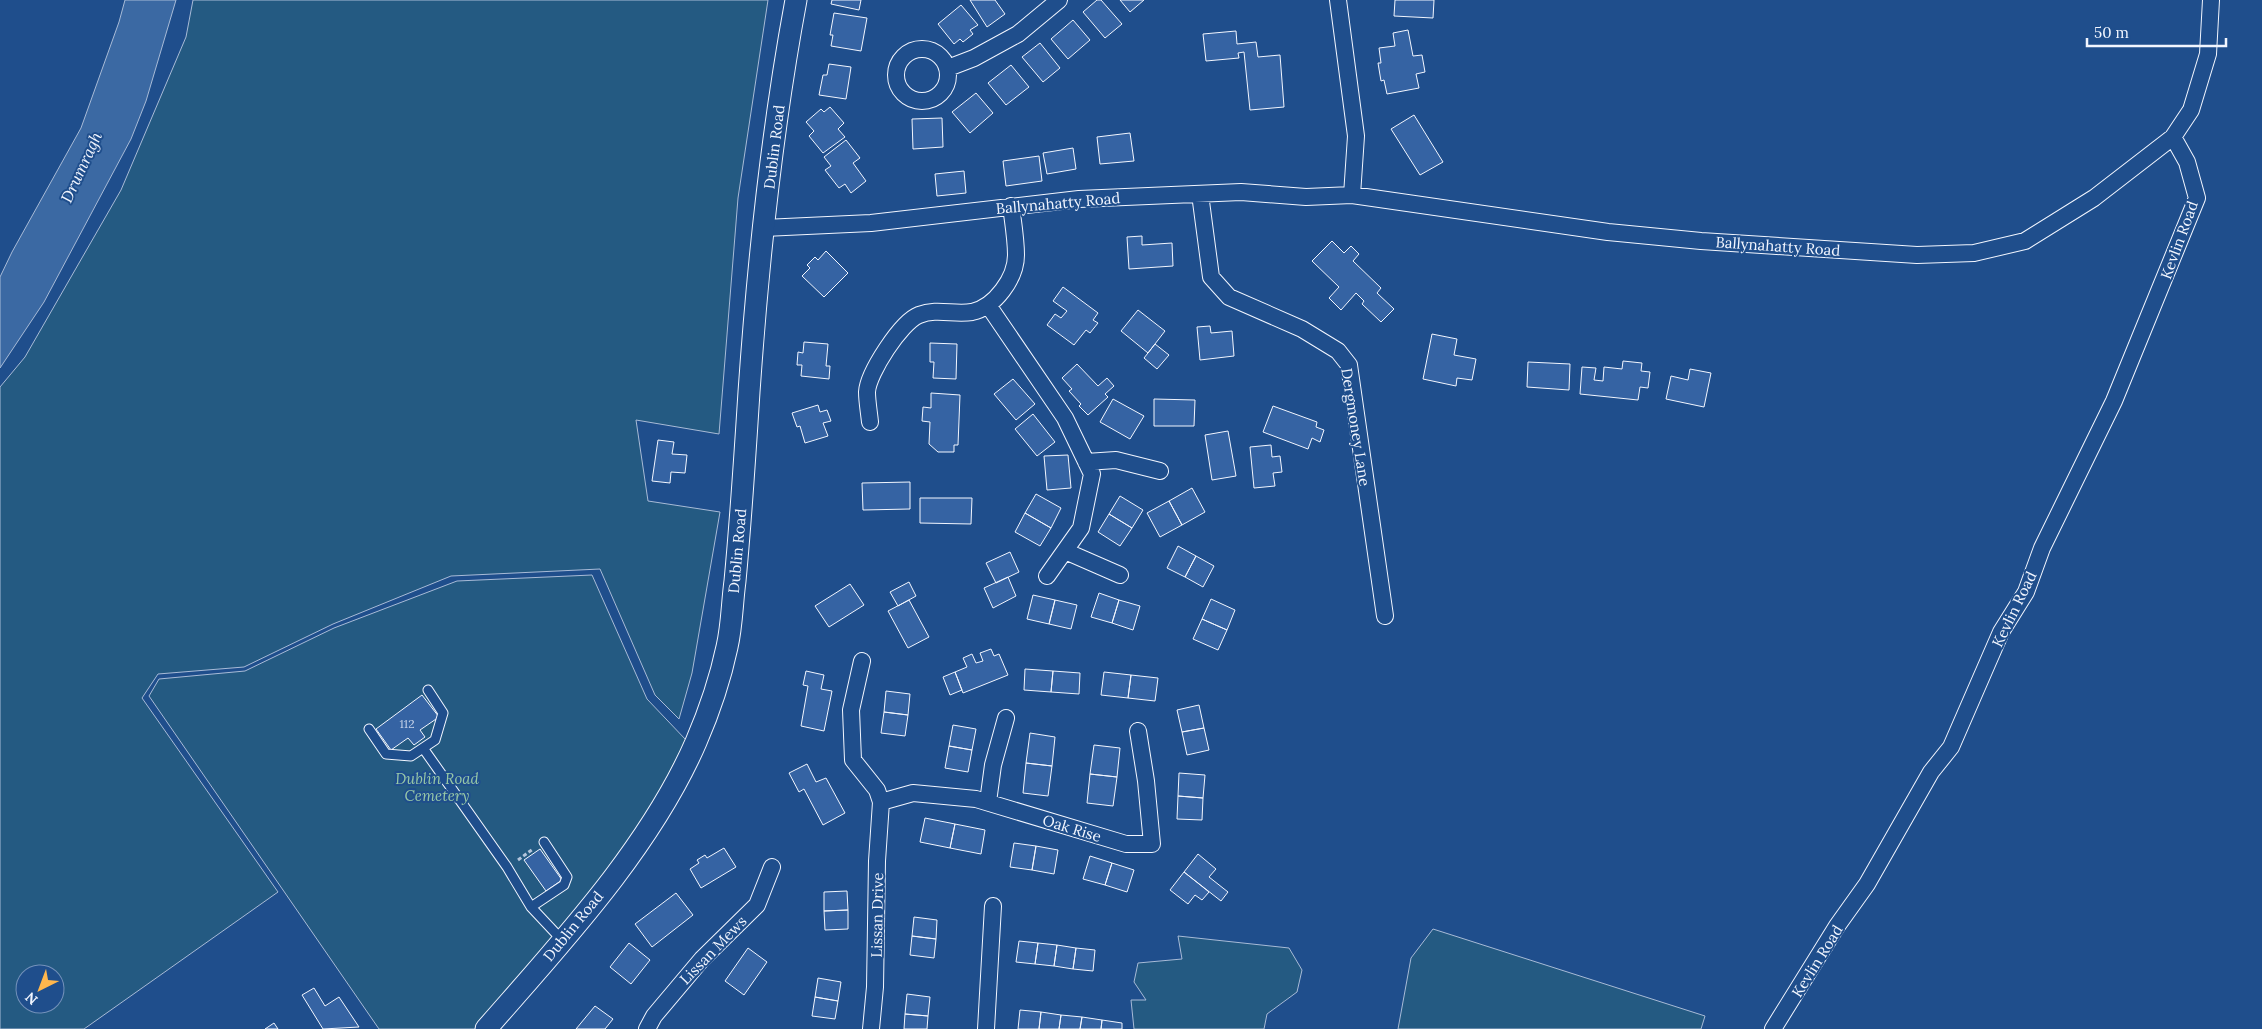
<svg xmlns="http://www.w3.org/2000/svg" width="2262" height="1029" font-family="Lora,serif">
	<rect width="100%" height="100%" fill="#1f4e8c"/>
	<path fill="#245a82" stroke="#a8bbd7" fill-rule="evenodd" d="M193,0H768L738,198L719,434L636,420L648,501L720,512L692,673L679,719L655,695L600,569L451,576L333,624L244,667L158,674L142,698L278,892L84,1029H0V387L25,357L121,190L186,37ZM25,974H55V1004H25Z
		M592,575L647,699L686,740L663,786L637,828L599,881L478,1029H379L149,696L159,679L245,671L334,628L457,581Z
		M1433,929L1705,1016L1701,1029H1398L1411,958Z
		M1178,936L1289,948L1302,970L1297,992L1267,1014L1264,1029H1134L1131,1000H1146L1134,982L1138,963L1182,959Z"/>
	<path fill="#3b69a3" stroke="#a8bbd7" d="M125,0H176L146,101L131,139L44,302L0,368V277L12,252L81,128L119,22Z"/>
	<path fill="#3563a3" stroke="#f2f6ff" d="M832,0H861L859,10L831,4Z
		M970,0H995L1005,14L987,27Z
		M1097,0H1101L1122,24L1105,38L1083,12Z
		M1120,0H1144L1130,12Z
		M1395,0H1434L1433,18L1394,16Z
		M961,5L978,25L970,30L973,34L963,42L960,39L954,44L938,24Z
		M834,13L867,18L861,51L831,46L833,35H830Z
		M1073,20L1090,40L1068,59L1051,39Z
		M1408,30L1413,56L1422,55L1425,72L1416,74L1419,88L1387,94L1384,80L1381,81L1378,63H1381L1379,48L1395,46L1393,33Z
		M1236,31L1237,44L1256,42L1258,57L1280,55L1284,107L1250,110L1244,52L1238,53L1239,58L1206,61L1203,34Z
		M1040,43L1060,68L1043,82L1022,57Z
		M829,64L851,67L846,99L819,95L823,75H827Z
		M1011,65L1029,87L1006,105L988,83Z
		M976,93L993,113L970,133L952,112Z
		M830,107L844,123L838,129L845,137L823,153L809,136L814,131L806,122L821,109L824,112Z
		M1414,115L1443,162L1420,175L1391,129Z
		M942,118L943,147L913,149L912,119Z
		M1130,133L1134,161L1100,164L1097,137Z
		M846,140L860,158L853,163L866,181L851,193L845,184L839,188L825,170L831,166L824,157Z
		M1073,148L1076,169L1047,174L1043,153Z
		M1039,156L1042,181L1006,186L1003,161Z
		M964,171L966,193L937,196L935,174Z
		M1142,236V245L1172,243L1173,266L1129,269L1127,237Z
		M1332,241L1344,253L1351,246L1359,254L1353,261L1381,288L1377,293L1394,309L1381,322L1362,304L1364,301L1356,293L1341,310L1329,298L1339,287L1312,261Z
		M826,251L848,273L824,297L802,276L810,268L807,265L815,257L818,260Z
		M1063,287L1098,313L1093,320L1098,323L1090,333L1086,330L1074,345L1047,325L1055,314L1061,318L1067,311L1053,301Z
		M1138,310L1165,331L1148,353L1121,331Z
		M1210,326L1211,333L1232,331L1234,356L1200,360L1197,327Z
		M1432,334L1457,339L1454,355L1476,359L1472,380L1457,378L1456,386L1423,379Z
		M804,342L828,344L826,366H830L829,379L801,376L802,365H797L798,352L803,353Z
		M930,343L957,344L956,379L933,378L934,362H930Z
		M1155,344L1169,355L1157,369L1144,358Z
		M1623,361L1642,363L1641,371L1650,372L1648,388L1640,387L1638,400L1580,394L1582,367L1596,368L1594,380L1603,381L1604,367L1622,369Z
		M1528,362L1570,364L1569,390L1527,387Z
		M1077,364L1098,386L1107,378L1114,386L1105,394L1108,397L1088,415L1079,406L1081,404L1069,391L1072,389L1062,378Z
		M1690,369L1711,373L1704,407L1666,399L1671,376L1688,380Z
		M1013,379L1035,404L1016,420L994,394Z
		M931,393L960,395L958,445H954V452H938L929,444L930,422L922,421L923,407L931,408Z
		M1113,399L1144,416L1130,439L1100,422Z
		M1154,399L1195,400L1194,426H1154Z
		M818,405L820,412L827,410L831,421L823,423L828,436L805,443L800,426L797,427L792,413Z
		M1273,406L1317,422L1316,427L1324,430L1320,442L1312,438L1308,449L1263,432Z
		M1033,414L1055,442L1037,456L1015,429Z
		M1228,431L1236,476L1212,480L1205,435Z
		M658,440L674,442L672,454L687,455L685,473L671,472L670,483L652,481Z
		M1271,445L1272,457L1280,456L1282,472L1273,473L1275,486L1254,488L1250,447Z
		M1068,455L1071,488L1047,490L1044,456Z
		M910,482V509L863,510L862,483Z
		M1192,488L1205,512L1182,525L1169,501Z
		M1036,494L1061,508L1051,528L1025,513Z
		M1120,496L1143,510L1132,528L1109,514Z
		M920,498H972L971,524L920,523Z
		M1169,501L1182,525L1160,537L1147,513Z
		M1025,513L1051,528L1040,546L1015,532Z
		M1109,514L1132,528L1120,546L1098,532Z
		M1178,546L1196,556L1185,577L1167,568Z
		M1010,552L1019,572L996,583L986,563Z
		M1196,556L1214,566L1203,587L1185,577Z
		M1008,577L1016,596L993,608L984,588Z
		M909,582L916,596L898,606L890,592Z
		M850,584L864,605L829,627L815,606Z
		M1099,593L1119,600L1112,623L1091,617Z
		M1033,595L1055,600L1049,624L1027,619Z
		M1211,599L1235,610L1227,630L1202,619Z
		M909,600L929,637L908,648L888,611Z
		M1055,600L1077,605L1071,629L1049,624Z
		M1119,600L1140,606L1133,630L1112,623Z
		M1202,619L1227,630L1218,650L1193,639Z
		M991,649L994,656L999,654L1008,675L963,693L955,672L967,667L963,658L972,654L976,663L983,661L980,653Z
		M1025,669L1053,671L1051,692L1024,690Z
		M806,671L824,675L821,689L832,691L824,731L801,726L808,686L803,685Z
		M1053,671L1080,673L1079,694L1051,692Z
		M955,672L962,690L950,695L943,677Z
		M1104,672L1131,675L1128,698L1101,695Z
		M1131,675L1158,678L1155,701L1128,698Z
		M886,691L910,694L908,715L884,712Z
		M422,695L439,717L420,730L425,737L414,745L408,738L391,750L376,729Z
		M1199,705L1204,728L1182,732L1177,710Z
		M884,712L908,715L905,736L881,733Z
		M953,725L976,729L972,750L949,746Z
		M1204,728L1209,750L1187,755L1182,732Z
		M1030,733L1055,737L1052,766L1026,763Z
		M1094,745L1120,748L1117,777L1090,774Z
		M949,746L972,750L968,772L945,768Z
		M1026,763L1052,766L1048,796L1023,793Z
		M807,764L816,782L826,778L845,813L823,825L804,789L799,792L789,773Z
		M1179,773L1205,775L1203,798L1178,796Z
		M1090,774L1117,777L1113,806L1087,803Z
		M1178,796L1203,798L1202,820L1177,819Z
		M925,818L955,824L950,848L920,842Z
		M955,824L985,830L981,854L950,848Z
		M1014,843L1036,846L1032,870L1010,867Z
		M1036,846L1058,850L1054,874L1032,870Z
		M724,848L736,867L701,888L690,869L699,863L697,860L705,855L707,858Z
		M540,849L562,880L546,891L524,860Z
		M1198,854L1216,869L1209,877L1228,892L1221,901L1184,872Z
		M1090,856L1112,863L1105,885L1083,879Z
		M1112,863L1134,870L1127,892L1105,885Z
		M1184,872L1209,892L1202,900L1195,895L1188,904L1170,890Z
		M847,891L848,910L824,911V892Z
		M676,893L693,915L652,947L635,924Z
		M848,910V929L825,930L824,911Z
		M914,917L937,920L936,939L912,936Z
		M912,936L936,939L934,958L910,955Z
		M1019,941L1038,943L1035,964L1016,962Z
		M629,943L650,960L631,984L610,967Z
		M1038,943L1057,945L1054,966L1035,964Z
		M1057,945L1076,948L1073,969L1054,966Z
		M748,948L767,962L744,995L725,981Z
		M1076,948L1095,950L1093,971L1073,969Z
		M818,978L841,982L838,1001L815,997Z
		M314,988L325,1006L339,997L359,1027L323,1029L302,995Z
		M907,994L930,997L928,1016L905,1014Z
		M815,997L838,1001L835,1019L812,1016Z
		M595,1006L613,1019L605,1029H576Z
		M1020,1010L1041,1012L1039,1029H1018Z
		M1041,1012L1061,1015L1059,1029H1039Z
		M905,1014L928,1016L927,1029H904Z
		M1061,1015L1082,1017L1080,1029H1059Z
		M1082,1017L1102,1020L1101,1029H1080Z
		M1102,1020L1122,1023V1029H1101Z
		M274,1023L278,1029H265Z"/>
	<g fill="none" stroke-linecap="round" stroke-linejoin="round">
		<g stroke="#f2f6ff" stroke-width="11">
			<path id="service" d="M369,729L386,754L411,756L435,740L443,713L428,690
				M423,748L507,867L531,907L562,940
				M531,907L564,885L567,877L544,842"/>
		</g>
		<g stroke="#f2f6ff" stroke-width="18">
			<path id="minor" d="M1338,0L1356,136L1352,195
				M896 75a26 26 0 1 1 52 0a26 26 0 1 1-52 0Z
				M948,68L974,58L1018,34L1059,0
				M1200,194L1211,277L1229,297L1302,329L1338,351L1349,365L1385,616
				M764,228L871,223L1079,199L1241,192L1306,197L1352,195L1608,232L1701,241L1917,255L1974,253L2025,241L2094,198L2173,137L2191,110L2208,54L2211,0
				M988,305L1065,418L1092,474L1081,528L1047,576
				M870,422C869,412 867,401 867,392C868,373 901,322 919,315C937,308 954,315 972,312C995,307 1016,278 1016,255C1016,239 1013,222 1011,206
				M1086,462L1116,460L1160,471
				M1065,551L1120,575
				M862,661L851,710L853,760L877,790L881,802L877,861L875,987L871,1029
				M881,802L913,793L976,799L1126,844H1152L1146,781L1138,731
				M988,802L993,765L1006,718
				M647,1029L654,1016L702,959L757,905L772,867
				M986,1029L993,906
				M1773,1029L1837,926L1867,884L1931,772L1951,747L2001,632L2026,592L2042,548L2114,401L2197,198L2187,162L2173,137"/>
		</g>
		<g stroke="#f2f6ff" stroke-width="23">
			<path id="tertiary" d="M486,1029C561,943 650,848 696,742C709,712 720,680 727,647C732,626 732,603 735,581C741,518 745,455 749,392C758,261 772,129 796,0"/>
		</g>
		<path stroke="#b3c4dc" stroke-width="3" stroke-dasharray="4 2.5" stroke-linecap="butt" d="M518,860L533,849"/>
		<use href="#service" stroke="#1f4e8c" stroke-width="9"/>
		<use href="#minor" stroke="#1f4e8c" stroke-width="16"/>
		<use href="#tertiary" stroke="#1f4e8c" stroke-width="21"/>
	</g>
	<g text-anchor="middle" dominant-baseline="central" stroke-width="4" stroke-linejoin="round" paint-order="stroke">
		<g font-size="12" fill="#c3d1e8">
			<text x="407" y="723">112</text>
		</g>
		<g font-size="15" fill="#f2f6ff" stroke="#1f4e8c">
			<text transform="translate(774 147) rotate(-83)">Dublin Road</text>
			<text transform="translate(1058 203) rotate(-5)">Ballynahatty Road</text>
			<text transform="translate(2179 240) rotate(-70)">Kevlin Road</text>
			<text transform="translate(1778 246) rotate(4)">Ballynahatty Road</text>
			<text transform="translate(1356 427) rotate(81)">Dergmoney Lane</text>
			<text transform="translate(737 551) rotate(-85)">Dublin Road</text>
			<text transform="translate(2014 609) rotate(-64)">Kevlin Road</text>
			<text transform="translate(1072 828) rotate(17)">Oak Rise</text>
			<text transform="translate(877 915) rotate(-89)">Lissan Drive</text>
			<text transform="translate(573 926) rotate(-51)">Dublin Road</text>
			<text transform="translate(713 950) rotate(-46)">Lissan Mews</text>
			<text transform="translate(1817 961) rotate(-58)">Kevlin Road</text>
		</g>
		<g font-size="15" font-style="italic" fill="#97c8a6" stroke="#1f4e8c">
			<text x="437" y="778">Dublin Road<tspan x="437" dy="17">Cemetery</tspan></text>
		</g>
		<g font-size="16" font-style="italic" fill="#f2f6ff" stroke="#1f4e8c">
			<text transform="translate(81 167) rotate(-65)">Drumragh</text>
		</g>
	</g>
	<g transform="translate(40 989) rotate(222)"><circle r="24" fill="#1f4e8c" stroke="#7391ba"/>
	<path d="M0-4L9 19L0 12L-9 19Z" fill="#ffb74d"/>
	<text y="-8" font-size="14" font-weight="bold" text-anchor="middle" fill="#f2f6ff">N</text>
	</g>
	<path d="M2087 38v8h139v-8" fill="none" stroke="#f2f6ff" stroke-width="2.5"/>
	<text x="2094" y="38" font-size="15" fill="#f2f6ff" stroke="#1f4e8c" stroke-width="4" paint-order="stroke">50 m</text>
</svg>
